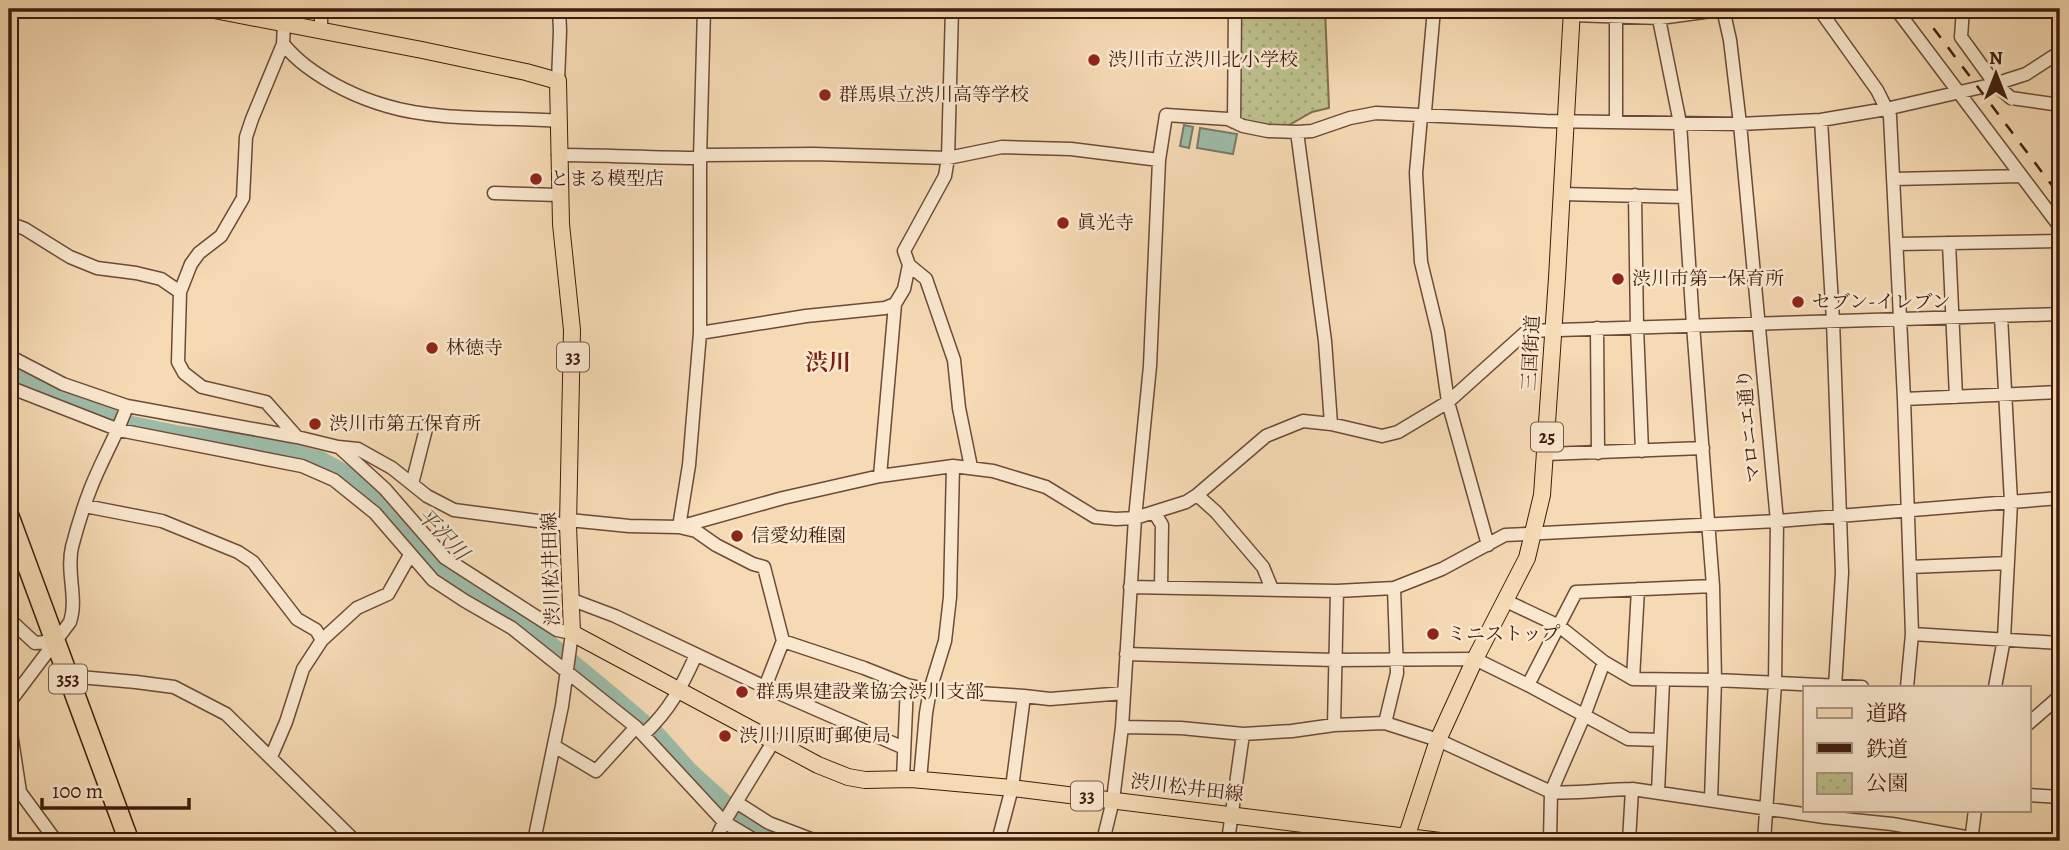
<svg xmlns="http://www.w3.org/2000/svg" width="2069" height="850" font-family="Alegreya,'Noto Serif JP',serif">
	<defs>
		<pattern id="park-dots" width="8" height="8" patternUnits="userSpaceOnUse" patternTransform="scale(1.75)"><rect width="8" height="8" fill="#bcc08d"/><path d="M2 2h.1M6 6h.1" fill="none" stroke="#a3a478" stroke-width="1.8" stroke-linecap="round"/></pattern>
	</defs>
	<rect width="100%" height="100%" fill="#f6dab4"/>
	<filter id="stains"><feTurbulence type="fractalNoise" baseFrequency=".00286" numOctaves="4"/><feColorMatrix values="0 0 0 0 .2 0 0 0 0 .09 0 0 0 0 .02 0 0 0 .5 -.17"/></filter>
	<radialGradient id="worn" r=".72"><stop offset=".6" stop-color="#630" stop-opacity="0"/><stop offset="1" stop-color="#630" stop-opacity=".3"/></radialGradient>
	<path fill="url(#park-dots)" stroke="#7d6e4d" stroke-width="2" d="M1248,9H1325L1329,108L1312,112L1284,128L1248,122L1237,117L1239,13Z"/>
	<path fill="#9dbba9" stroke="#777b6b" stroke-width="2" d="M1184,125L1193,127L1189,148L1180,146Z
		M1200,128L1237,134L1233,154L1197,148Z"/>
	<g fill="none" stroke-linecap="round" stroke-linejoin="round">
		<path stroke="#9dbba9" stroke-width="18" d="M9,375L132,425L181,435L253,443L320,460L340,471L365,488L400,522L438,568L548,643L613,697L656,734L690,772L744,821L785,841"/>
		<g stroke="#6c4b37" stroke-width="15">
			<path id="minor" d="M321,9V30
				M704,9L700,158V333L689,465L679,527L696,531L716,545L753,564L764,567L783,641L765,687
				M952,9L948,158L945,176L904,251L909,265L926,279L954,360L959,408L971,467
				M1434,9L1425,111L1421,116L1416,173L1421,262L1438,332L1448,402L1488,545
				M1657,9L1680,123L1693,325L1713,586L1715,680L1711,800
				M1723,9L1730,40L1740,124L1777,521L1775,684L1764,841
				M1819,9L1877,90L1890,116L1904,399L1912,634L1907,687
				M1896,9L2060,227
				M1963,9L1961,37L1995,84L2011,98L2060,105
				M1572,15L1660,18L1726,9
				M1616,17V122
				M284,23L283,44L252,119L246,137L243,198L221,236L199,253L191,264L180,292L178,362L184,373L202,387L266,402L297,437
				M283,44C290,52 298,60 306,66C330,84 359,98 387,106C436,121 506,117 558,121
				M558,81L560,31L559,9
				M1821,120L1833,321L1842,573L1835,687
				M1234,122L1235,9
				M1297,132L1325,341L1331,424
				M558,155C606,155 653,158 700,158L705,155L814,154L948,158L1002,147L1071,149L1159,160
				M1894,179L2021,176
				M494,193L559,195
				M1562,194L1685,197
				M1635,195L1637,327L1642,451
				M9,223L25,229L70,257L97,268L136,273L161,279L180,292
				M1949,243L1956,397
				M1897,244L2060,241
				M1597,328L1598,453
				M700,333L806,316L885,308L895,304L904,289L909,265
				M9,356L63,384L127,406L297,437L338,447L358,449L392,468L427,496L454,510L568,525
				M9,387L119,430L302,466L334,480L375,513L433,580L465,601L512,628L636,727L724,822L756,841
				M1904,399L2060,392
				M339,447L385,489L445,558L557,630L572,633L562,706L534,841
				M1546,454L1703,448
				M880,476L895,304
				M412,484L427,425
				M1197,495L1216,512L1263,567L1272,589
				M85,506L162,521L238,552L253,562L297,619L316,630L322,640L303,669L286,722L271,757
				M1154,512L1162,525L1161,588
				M569,520L629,526L679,527L783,498L880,476L953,466L993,471L1046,487L1095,517L1116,519L1135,518L1186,502L1197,495L1266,436L1303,421L1331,424L1382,436L1398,432L1448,402L1527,331L2060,314
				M1910,567L2008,563
				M1130,587L1337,591L1394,588L1442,569L1505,535L1777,521L2060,498
				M570,599L615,616L765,687L904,748
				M1504,600L1559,626L1604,662L1633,679L1715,680L1862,687
				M9,619L35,643L55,641
				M1912,634L2060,643
				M322,640L357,608L388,594L410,555
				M783,641L864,668L907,685L930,690L1024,696L1012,788L998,841
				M1126,654L1335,660L1475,659L1528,685L1628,739L1660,740
				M1604,662L1584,716L1551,792C1578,794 1605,789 1632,789L1824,817L1892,824L1971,838
				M68,676L136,682L174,687L226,714L355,841
				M1633,679L1638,589
				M1528,685L1576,592L1713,586
				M1995,687L2004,639L2011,502L2001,316
				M1024,696L1050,699L1124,693
				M9,703L70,622C78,598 66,573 72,547C77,528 83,508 90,490C101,461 117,435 127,406
				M9,720L20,792L56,841
				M1385,723L1397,673L1394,588
				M2029,723L2060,696
				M1334,725L1337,591
				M1122,727L1181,728L1243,734L1292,731L1334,725L1385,723L1438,740L1551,792L1550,841
				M644,734C670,710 682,686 696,655
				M554,746L596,771L636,727
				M903,779L907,685
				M920,780L926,713L930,690L945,641L950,597L953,466
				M1658,792L1663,681
				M2029,795L2060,797
				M736,802L769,823L816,841
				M720,841L718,835L724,822L773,742
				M1103,841L1113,800L1122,727L1135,518L1150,366L1159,160L1166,115L1228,119L1243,126L1268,131L1297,132L1312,131L1350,118L1376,113L1546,121L1740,124L1821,120L1886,109L1995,84L2026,74L2060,52
				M1228,841L1243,734
				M1629,841L1632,789
				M1971,841L1975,810"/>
		</g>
		<g stroke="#3e1b0d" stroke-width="18">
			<path id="major" d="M209,9L422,50L526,72L558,81L561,224L572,330L568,525L572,633L818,765L848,777L865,780L911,779L1012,788L1440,841
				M1405,841L1438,740L1475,659L1527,558L1542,495L1557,278L1572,9"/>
		</g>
		<g stroke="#3e1b0d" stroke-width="22">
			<path id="highway" d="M9,516L129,841"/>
		</g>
		<use href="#minor" stroke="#f9e7ce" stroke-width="12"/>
		<use href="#major" stroke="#f6dab4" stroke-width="16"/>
		<use href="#highway" stroke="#f6dab4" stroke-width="19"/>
		<path stroke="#3e1b0d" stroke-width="2.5" stroke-dasharray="12 12" stroke-linecap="butt" d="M1919,9L2060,196"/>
	</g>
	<g fill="#8f2418" stroke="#f9e7ce" stroke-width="2.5">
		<circle cx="1094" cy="60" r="7"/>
		<circle cx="825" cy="95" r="7"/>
		<circle cx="536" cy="179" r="7"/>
		<circle cx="1063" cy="223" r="7"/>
		<circle cx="1618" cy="279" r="7"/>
		<circle cx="1798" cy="302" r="7"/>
		<circle cx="432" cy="348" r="7"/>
		<circle cx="315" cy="424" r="7"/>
		<circle cx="737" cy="536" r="7"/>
		<circle cx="1433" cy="634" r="7"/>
		<circle cx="742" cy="692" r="7"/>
		<circle cx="725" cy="736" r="7"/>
	</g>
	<g text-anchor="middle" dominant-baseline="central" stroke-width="5" stroke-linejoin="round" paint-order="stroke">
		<g fill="#f9e7ce" stroke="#765847" stroke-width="2">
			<rect x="557" y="342.5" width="32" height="29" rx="5"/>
			<rect x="1531" y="422.5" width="32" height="29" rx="5"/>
			<rect x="49" y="664.5" width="38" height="29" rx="5"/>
			<rect x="1071" y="781.5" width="32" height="29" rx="5"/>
		</g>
		<g font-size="18" font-weight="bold" fill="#3e1b0d">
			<text x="573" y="357">33</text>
			<text x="1547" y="437">25</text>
			<text x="68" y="679">353</text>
			<text x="1087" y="796">33</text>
		</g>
		<g font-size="19" fill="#3e1b0d" stroke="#f9e7ce" text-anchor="start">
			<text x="1108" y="60">渋川市立渋川北小学校</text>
			<text x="839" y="95">群馬県立渋川高等学校</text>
			<text x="550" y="179">とまる模型店</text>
			<text x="1077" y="223">眞光寺</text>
			<text x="1632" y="279">渋川市第一保育所</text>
			<text x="1812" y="302">セブン-イレブン</text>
			<text x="446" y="348">林徳寺</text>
			<text x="329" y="424">渋川市第五保育所</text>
			<text x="751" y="536">信愛幼稚園</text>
			<text x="1447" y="634">ミニストップ</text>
			<text x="756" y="692">群馬県建設業協会渋川支部</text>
			<text x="739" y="736">渋川川原町郵便局</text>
		</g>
		<g font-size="19" fill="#3e1b0d" stroke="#f9e7ce">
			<text transform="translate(1531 353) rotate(-87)">三国街道</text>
			<text transform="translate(1749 426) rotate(-95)">マロニエ通り</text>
			<text transform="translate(551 569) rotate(-92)">渋川松井田線</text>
			<text transform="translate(1187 788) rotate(7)">渋川松井田線</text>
		</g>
		<g font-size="21" font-style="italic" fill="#5a4b3c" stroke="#f9e7ce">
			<text transform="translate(443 534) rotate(46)">平沢川</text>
		</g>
		<g font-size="23" font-weight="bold" fill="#7a1f14" stroke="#f9e7ce">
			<text x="828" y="362">渋川</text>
		</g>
	</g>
	<rect width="2069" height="850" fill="none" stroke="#f6dab4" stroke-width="35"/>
	<rect x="10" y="10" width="2048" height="829" fill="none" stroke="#3e1b0d" stroke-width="3.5"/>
	<rect x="18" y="18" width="2034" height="815" fill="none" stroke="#3e1b0d" stroke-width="2"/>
	<rect x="1803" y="686" width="228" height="126" fill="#f9e7ce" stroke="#ae9581" stroke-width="2"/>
	<rect x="1817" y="708" width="35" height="10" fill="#f6dab4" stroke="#ae9581" stroke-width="2"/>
	<text x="1866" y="720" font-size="21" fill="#3e1b0d">道路</text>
	<rect x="1817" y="743" width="35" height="10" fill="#3e1b0d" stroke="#ae9581" stroke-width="2"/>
	<text x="1866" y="756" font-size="21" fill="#3e1b0d">鉄道</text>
	<rect x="1817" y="773" width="35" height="21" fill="url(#park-dots)" stroke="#ae9581" stroke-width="2"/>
	<text x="1866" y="790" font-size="21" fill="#3e1b0d">公園</text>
	<g transform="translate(1996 74)" stroke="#f9e7ce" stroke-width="5" paint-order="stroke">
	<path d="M0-5L12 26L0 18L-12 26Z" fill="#3e1b0d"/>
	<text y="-10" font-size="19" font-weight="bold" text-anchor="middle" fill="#3e1b0d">N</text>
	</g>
	<path d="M42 798v10h147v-10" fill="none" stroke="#3e1b0d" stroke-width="3.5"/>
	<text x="52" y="798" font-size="21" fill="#3e1b0d" stroke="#f9e7ce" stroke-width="5" paint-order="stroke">100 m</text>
	<rect width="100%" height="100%" filter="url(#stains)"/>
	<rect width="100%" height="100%" fill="url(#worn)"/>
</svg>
